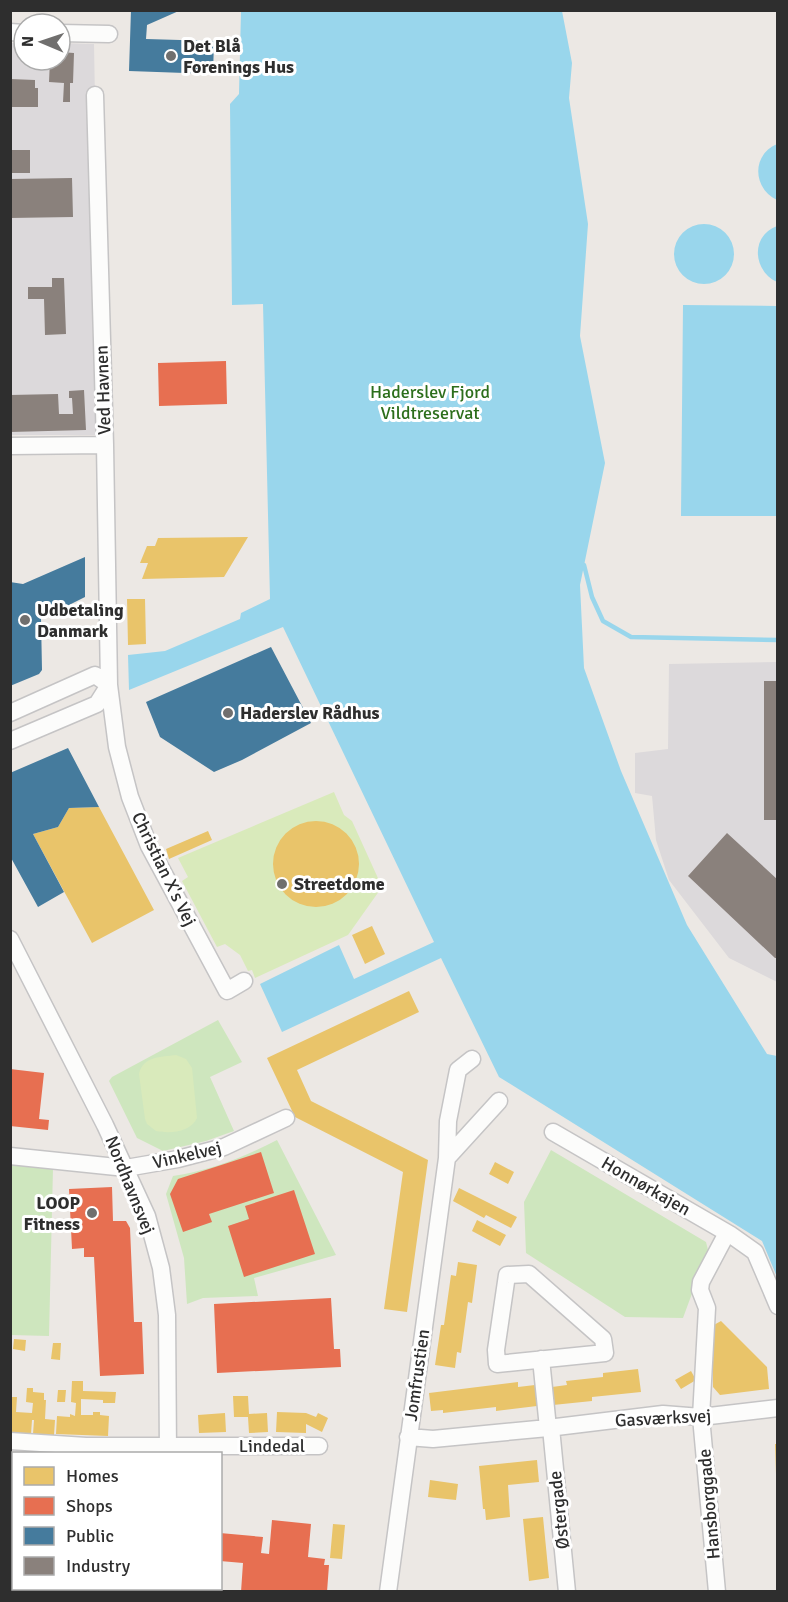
<svg xmlns="http://www.w3.org/2000/svg" width="788" height="1602" font-family="Signika,sans-serif">
	<rect width="100%" height="100%" fill="#ece8e4"/>
	<path fill="#dcd9db" d="M10,43H24V60H60V43L94,44L101,435H11Z
		M777,662V982L729,958L669,880L656,840L652,796L635,793V753L668,749L669,664Z"/>
	<path fill="#cee6be" d="M218,1020L242,1062L210,1077L234,1131L206,1141L163,1151L137,1138L109,1081L112,1077Z
		M277,1140L336,1255L254,1278L258,1296L203,1298L187,1304L184,1258L166,1194L173,1176C209,1171 244,1157 277,1140Z
		M551,1150L706,1242L708,1250L683,1318L625,1317L526,1253L524,1202Z
		M11,1165L53,1168L49,1336L11,1335Z"/>
	<path fill="#d9eabb" d="M334,792L344,815L352,821L382,887L348,935L255,978L252,970L248,971L240,955L225,944L217,947L182,881L188,877L178,858Z
		M176,1055L186,1059L192,1068L197,1118C191,1132 170,1134 156,1131L147,1124L145,1119L139,1074C143,1056 161,1057 176,1055Z"/>
	<path fill="#99d6ec" d="M241,11H562L572,63L569,98L588,224L580,336L605,463L580,585L584,668L621,771L687,925L767,1054L777,1056V1277L762,1241L499,1077L441,958L282,1032L260,984L339,945L354,979L434,942L283,627L129,690L128,655L165,651L240,619L241,613L270,599L263,304L232,305L230,104L239,94Z
		M777,144H778L777,200C753,189 751,155 777,144Z
		M674 254a30 30 0 1 1 60 0a30 30 0 1 1-60 0Z
		M777,226H778L777,282C753,271 750,236 777,226Z
		M683,305L777,306V516H681Z"/>
	<path fill="#e9c46a" d="M248,537L224,577L142,579L148,563H140L147,546H155L158,538Z
		M127,599H145L146,644L128,645Z
		M99,807L154,910L92,943L33,834L58,827L69,808Z
		M273 864a43 43 0 1 1 86 0a43 43 0 1 1-86 0Z
		M208,831L212,840L169,859L166,849Z
		M372,926L385,954L365,964L352,935Z
		M409,991L419,1012L297,1070L311,1101L428,1160L407,1312L384,1309L403,1172L295,1117L267,1058Z
		M495,1162L514,1172L508,1184L489,1174Z
		M459,1188L517,1217L511,1228L486,1215L484,1218L453,1201Z
		M477,1220L506,1235L500,1246L472,1231Z
		M458,1262L477,1265L472,1303L468,1302L461,1353L457,1352L455,1368L435,1365L441,1325H444L451,1275L456,1276Z
		M721,1321L767,1367L769,1389L720,1395L713,1387L712,1326Z
		M14,1339L26,1340L25,1351L13,1349Z
		M53,1343H61L60,1360L51,1359Z
		M638,1369L641,1392L592,1397V1401L553,1405L552,1387L567,1385L566,1381L603,1377V1373Z
		M691,1371L696,1380L681,1389L675,1380Z
		M72,1381H83V1391L116,1392L115,1403H103V1400L81,1399V1415H93V1412H100V1415L109,1416L108,1436L56,1434L57,1416L70,1417V1414L75,1416L76,1403L71,1402Z
		M518,1382V1387L535,1385L537,1406L496,1411V1407L443,1413V1410L431,1411L429,1393Z
		M27,1388H33V1392L44,1393V1400H46L45,1419L55,1420L54,1435L33,1434L34,1420H32L31,1434L10,1433V1397H17L16,1412L32,1413L33,1403L26,1402Z
		M58,1390H66L65,1402H57Z
		M233,1396H248L249,1414L267,1413L268,1432L249,1433L248,1417H234Z
		M277,1412L306,1413L316,1417L318,1413L328,1418L322,1432L306,1424V1433L276,1432Z
		M225,1413L226,1432L199,1433L198,1415Z
		M775,1444H778V1474H776Z
		M537,1460L539,1482L508,1485L510,1517L486,1520L485,1509H483L479,1466Z
		M430,1480L458,1484L456,1500L428,1497Z
		M543,1517L549,1578L529,1581L523,1519Z
		M333,1524L345,1525L342,1559L330,1558Z"/>
	<path fill="#e76f51" d="M226,361L227,404L159,406L158,363Z
		M10,1069L44,1073L39,1119L49,1120L48,1130L10,1126Z
		M261,1152L274,1193L209,1214L212,1222L183,1232L170,1194L178,1179Z
		M112,1187L113,1221H126L130,1228L134,1322H142L144,1374L100,1376L94,1257H84V1248L72,1249L69,1189Z
		M294,1190L315,1254L244,1277L228,1226L249,1219L245,1206Z
		M331,1298L334,1349H340L341,1367L217,1373L214,1304Z
		M272,1520L311,1524L308,1557L325,1559L324,1565H329L327,1592H241L243,1563L220,1561V1533L263,1537L261,1553L269,1554Z"/>
	<path fill="#457b9d" d="M131,10H181L147,25L146,39L214,41L213,74L129,71Z
		M85,557V597L41,619L42,670L39,674L10,686V582L23,584Z
		M271,647L311,723L242,760L214,772L160,737L146,702Z
		M68,748L99,807L69,808L58,827L33,834L64,892L38,907L10,856V773Z"/>
	<path fill="#8a817c" d="M60,52L74,53L73,83H70V102H63L64,83L49,82L50,60H60Z
		M10,79L35,80V88H38V107H10Z
		M10,150H30V173H10Z
		M72,178L73,217L10,218V179Z
		M52,278H64L66,334L45,335L44,299H28V287H52Z
		M84,390L86,430L10,432V395L58,394L59,414H73L72,398H69V391Z
		M764,681H778V820H764Z
		M727,833L778,880V958H775L688,876Z"/>
	<g fill="none" stroke-linecap="round" stroke-linejoin="round">
		<path stroke="#99d6ec" stroke-width="4.5" d="M584,565L592,597L603,621L631,637L778,640"/>
		<g stroke="#c5c4c5" stroke-width="19">
			<path id="minor" d="M10,32L24,33
				M60,33L109,34
				M95,95L105,445L109,685L117,747L130,797L149,846L227,991L244,981
				M10,446L105,445
				M10,713L95,675L109,685
				M10,741L97,704L109,685
				M10,939L105,1125L147,1216L161,1268L167,1315L168,1454
				M553,1132L731,1235L755,1252L778,1306
				M10,1156L126,1168L178,1159L224,1147L286,1118
				M447,1158L499,1101
				M529,1274L603,1339L605,1353L497,1364L496,1350L507,1275Z
				M541,1359L548,1428
				M551,1428L567,1592
				M408,1437L433,1439L548,1428L663,1414L701,1417L778,1408
				M10,1441L86,1446H319
				M184,1588L186,1592
				M388,1592L447,1158L448,1121L458,1070L472,1059
				M717,1592L701,1417L707,1308L700,1290L701,1282L727,1233"/>
		</g>
		<use href="#minor" stroke="#fcfcfb" stroke-width="16"/>
	</g>
	<g fill="#706f6e" stroke="#fff" stroke-width="2">
		<circle cx="171" cy="56" r="6"/>
		<circle cx="25" cy="620" r="6"/>
		<circle cx="228" cy="713" r="6"/>
		<circle cx="282" cy="884" r="6"/>
		<circle cx="92" cy="1213" r="6"/>
	</g>
	<g text-anchor="middle" dominant-baseline="central" stroke-width="6" stroke-linejoin="round" paint-order="stroke">
		<g font-size="18" font-weight="bold" fill="#2e2e2e" stroke="#fff" text-anchor="start">
			<text x="183" y="46">Det Blå<tspan x="183" dy="21">Forenings Hus</tspan></text>
			<text x="37" y="610">Udbetaling<tspan x="37" dy="21">Danmark</tspan></text>
			<text x="240" y="713">Haderslev Rådhus</text>
			<text x="294" y="884">Streetdome</text>
			<text x="80" y="1203" text-anchor="end">LOOP<tspan x="80" dy="21">Fitness</tspan></text>
		</g>
		<g font-size="18" fill="#2e2e2e" stroke="#fff">
			<text transform="translate(103 390) rotate(-92)">Ved Havnen</text>
			<text transform="translate(164 869) rotate(64)">Christian X's Vej</text>
			<text transform="translate(187 1155) rotate(-13)">Vinkelvej</text>
			<text transform="translate(130 1185) rotate(68)">Nordhavnsvej</text>
			<text transform="translate(646 1186) rotate(30)">Honnørkajen</text>
			<text transform="translate(417 1375) rotate(-82)">Jomfrustien</text>
			<text transform="translate(663 1418) rotate(-3)">Gasværksvej</text>
			<text x="272" y="1446">Lindedal</text>
			<text transform="translate(709 1504) rotate(-95)">Hansborggade</text>
			<text transform="translate(559 1510) rotate(-96)">Østergade</text>
		</g>
		<g font-size="18" fill="#2c6e1b" stroke="#fff">
			<text x="430" y="392">Haderslev Fjord<tspan x="430" dy="21">Vildtreservat</tspan></text>
		</g>
	</g>
	<rect width="788" height="1602" fill="none" stroke="#2e2e2e" stroke-width="24"/>
	<rect x="12" y="1452" width="210" height="138" fill="#ffffff" stroke="#ababab" stroke-width="1.5"/>
	<rect x="24" y="1467" width="30" height="18" fill="#e9c46a" stroke="#ababab" stroke-width="1.5"/>
	<text x="66" y="1482" font-size="18" fill="#2e2e2e">Homes</text>
	<rect x="24" y="1497" width="30" height="18" fill="#e76f51" stroke="#ababab" stroke-width="1.5"/>
	<text x="66" y="1512" font-size="18" fill="#2e2e2e">Shops</text>
	<rect x="24" y="1527" width="30" height="18" fill="#457b9d" stroke="#ababab" stroke-width="1.5"/>
	<text x="66" y="1542" font-size="18" fill="#2e2e2e">Public</text>
	<rect x="24" y="1557" width="30" height="18" fill="#8a817c" stroke="#ababab" stroke-width="1.5"/>
	<text x="66" y="1572" font-size="18" fill="#2e2e2e">Industry</text>
	<g transform="translate(42 42) rotate(272)"><circle r="28" fill="#ffffff" stroke="#ababab" stroke-width="1.5"/>
	<path d="M0-4.5L10 22L0 15L-10 22Z" fill="#706f6e"/>
	<text y="-9" font-size="16" font-weight="bold" text-anchor="middle" fill="#2e2e2e">N</text>
	</g>
</svg>
